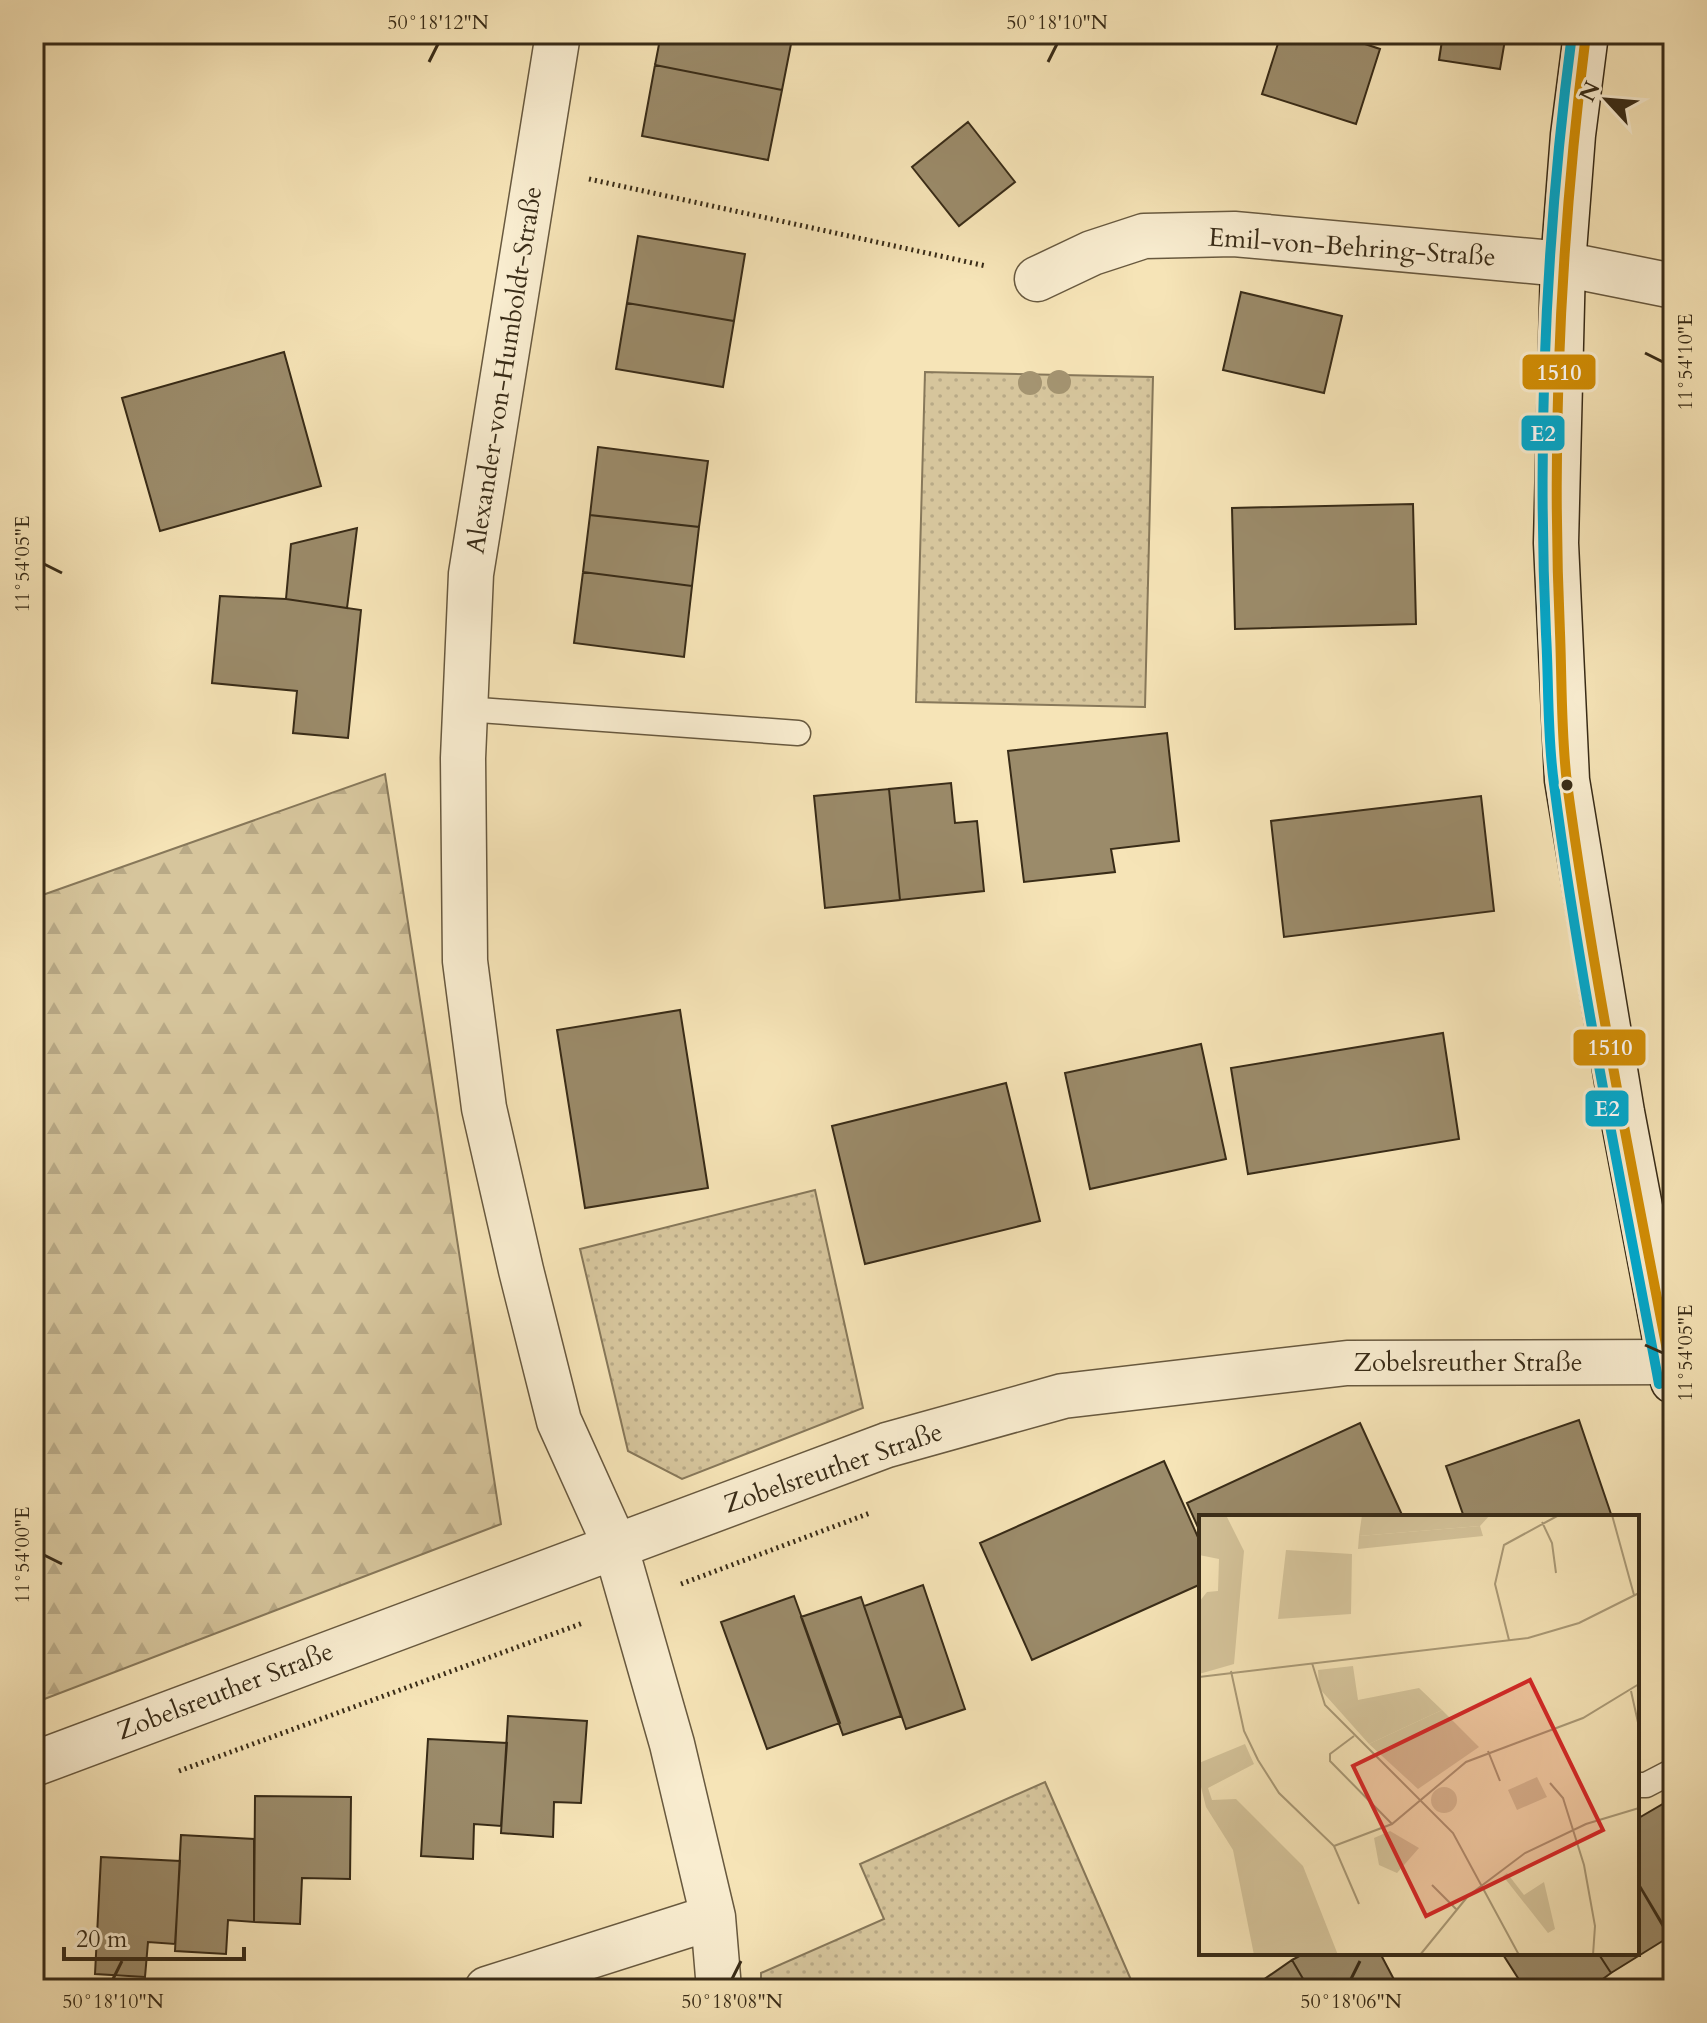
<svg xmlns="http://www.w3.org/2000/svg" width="1707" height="2023" font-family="Cardo,serif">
	<defs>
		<pattern id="grass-dots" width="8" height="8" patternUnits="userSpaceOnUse" patternTransform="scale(2)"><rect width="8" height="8" fill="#d6c59c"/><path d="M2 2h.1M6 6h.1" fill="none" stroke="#b8a986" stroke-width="1.8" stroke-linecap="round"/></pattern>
		<pattern id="forest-firs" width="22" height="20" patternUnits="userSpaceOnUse" patternTransform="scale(2)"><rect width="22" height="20" fill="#d6c59c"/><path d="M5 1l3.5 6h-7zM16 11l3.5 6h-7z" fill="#b8a986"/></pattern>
	</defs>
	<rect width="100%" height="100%" fill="#f6e4b7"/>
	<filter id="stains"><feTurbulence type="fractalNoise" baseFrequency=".0025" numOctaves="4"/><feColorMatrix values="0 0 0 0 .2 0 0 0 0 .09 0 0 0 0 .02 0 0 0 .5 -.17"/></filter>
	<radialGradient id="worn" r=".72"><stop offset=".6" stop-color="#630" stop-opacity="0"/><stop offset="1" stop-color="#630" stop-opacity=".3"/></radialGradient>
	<path fill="url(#grass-dots)" stroke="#87785a" stroke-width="2" d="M925,372L1153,377L1145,707L916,702Z
		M815,1190L863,1408L682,1479L628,1451L580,1249Z
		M1045,1782L1135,1989H761V1973L884,1919L860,1864Z"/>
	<path fill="url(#forest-firs)" stroke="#87785a" stroke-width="2" d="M385,774L501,1524L34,1703V898Z"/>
	<path fill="#9b8b6a" stroke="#382b17" stroke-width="2" d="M661,34H793L782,90L655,65Z
		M1281,34H1335L1380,49L1356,124L1262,94Z
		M1443,34H1506L1500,69L1439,60Z
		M655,65L782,90L768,160L642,136Z
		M968,122L1015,182L959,226L912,167Z
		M638,236L745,254L734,321L627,303Z
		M1241,292L1342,316L1324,393L1223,370Z
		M627,303L734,321L723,387L616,369Z
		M284,352L321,486L160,531L122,398Z
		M1667,389H1673V524H1666Z
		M598,447L708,461L699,527L590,515Z
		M1413,504L1416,624L1235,629L1232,508Z
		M590,515L699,527L692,586L583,572Z
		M357,528L347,608L286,599L291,544Z
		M583,572L692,586L684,657L574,643Z
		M220,596L286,599L361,610L348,738L293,733L297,691L212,683Z
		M1167,733L1179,841L1111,849L1115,872L1024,882L1008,751Z
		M951,783L955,823L977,821L984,891L900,900L889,789Z
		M889,789L900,900L825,908L814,796Z
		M1481,796L1494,911L1284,937L1271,821Z
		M680,1010L708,1188L585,1208L557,1030Z
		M1443,1033L1459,1139L1248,1174L1231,1068Z
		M1201,1044L1226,1159L1090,1189L1065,1073Z
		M1006,1083L1040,1221L865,1264L832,1126Z
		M1579,1420L1612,1517H1464L1446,1466Z
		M1360,1423L1403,1517H1201V1534L1187,1503Z
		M1164,1461L1201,1544V1584L1032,1660L980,1543Z
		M923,1585L965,1709L906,1729L864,1606Z
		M794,1596L840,1723L767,1749L721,1622Z
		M861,1597L901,1716L843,1735L801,1617Z
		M508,1716L587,1721L581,1803L554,1802L553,1837L501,1833Z
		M428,1739L507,1743L501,1826L474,1824L473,1859L421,1856Z
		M255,1796L351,1797L350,1879L302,1878L300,1924L254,1922Z
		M1673,1798V1941L1637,1881V1819Z
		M181,1835L254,1839V1922L228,1920L226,1954L175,1951Z
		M101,1857L180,1861L175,1944L148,1942L145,1977L95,1974Z
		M1637,1882L1669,1937L1611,1973L1598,1953H1637Z
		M1305,1953H1380L1399,1989H1309L1292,1960Z
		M1502,1953H1598L1611,1973L1589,1989H1525Z
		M1292,1960L1309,1989H1250Z"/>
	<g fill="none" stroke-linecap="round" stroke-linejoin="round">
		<g stroke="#68593f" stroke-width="27">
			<path id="lane" d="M465,709L798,733
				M1637,1785H1646L1673,1771"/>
		</g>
		<g stroke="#68593f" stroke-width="47">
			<path id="street" d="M558,34L471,574L463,758L465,961L484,1108L521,1270L559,1421L615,1545L672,1744L713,1917L719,1989
				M1037,279L1092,253L1144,236L1234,234L1563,264L1673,286
				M34,1764L887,1445L1063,1396L1347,1363L1673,1362
				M487,1989L713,1917"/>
		</g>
		<g stroke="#382b17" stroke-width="47">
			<path id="secondary" d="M1586,34L1573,135L1563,264L1556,543L1567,780L1622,1112L1673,1381"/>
		</g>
		<path stroke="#382b17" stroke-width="5" stroke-dasharray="2 4" stroke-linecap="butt" d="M589,179L986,266
			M681,1584L870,1513
			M179,1771L583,1623"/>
		<use href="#lane" stroke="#f9edd0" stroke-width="24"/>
		<use href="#street" stroke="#f9edd0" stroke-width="44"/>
		<use href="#secondary" stroke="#f9edd0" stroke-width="44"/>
		<g stroke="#f9edd0" stroke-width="16">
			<path id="bus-1" d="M1586,34C1561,232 1551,434 1560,633C1562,683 1561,734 1567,783C1594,983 1635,1183 1673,1381"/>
		</g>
		<g stroke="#f9edd0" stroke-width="16">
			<path id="bus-2" d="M1572,34C1546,232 1537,434 1546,634C1549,684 1547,735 1554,784C1580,985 1622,1185 1659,1384"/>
		</g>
		<use href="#bus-1" stroke="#d18d05" stroke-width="10"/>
		<use href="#bus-2" stroke="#00a9ce" stroke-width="10"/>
	</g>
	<g fill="#a49471">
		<circle cx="1059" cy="382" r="12"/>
		<circle cx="1030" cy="383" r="12"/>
	</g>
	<path fill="none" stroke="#382b17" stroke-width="3" d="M429,62L438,44M1048,62L1057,44M1645,353L1663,362M44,564L62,573M1645,1345L1663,1353M44,1555L62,1564M113,1979L122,1961M732,1979L741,1961M1351,1979L1360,1961"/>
	<circle fill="#382b17" stroke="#f9edd0" stroke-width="3" cx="1567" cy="785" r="7"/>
	<g text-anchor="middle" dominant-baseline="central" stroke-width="6" stroke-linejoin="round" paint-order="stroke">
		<g font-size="26" fill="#382b17" stroke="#f9edd0">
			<text transform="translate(1352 247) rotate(4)">Emil-von-Behring-Straße</text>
			<text transform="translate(504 370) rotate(-81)">Alexander-von-Humboldt-Straße</text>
			<text x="1468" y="1362">Zobelsreuther Straße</text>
			<text transform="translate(833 1468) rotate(-19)">Zobelsreuther Straße</text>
			<text transform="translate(225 1691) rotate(-21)">Zobelsreuther Straße</text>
		</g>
	</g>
	<g transform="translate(1199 1515)">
		<rect width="440" height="440" fill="#f6e4b7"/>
		<path d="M281,11L284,21L159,34L160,21ZM154,151L159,185L220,173L243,195L170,229L120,173L119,155ZM46,229L55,249L9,273L13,285L37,284L104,351L139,440H55L34,335L7,292L0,264V248ZM338,262L348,282L318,295L309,275ZM232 285a13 13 0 1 1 26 0a13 13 0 1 1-26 0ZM191,316L220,333L198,358L180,350L175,323ZM308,358L325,380L345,367L356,414L349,418L304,361Z" fill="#d6c59c"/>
		<path d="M0,0H27L45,36L35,149L0,159V87L8,77L19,76L20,44L0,40ZM87,35L153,39L152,99L79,104ZM243,195L280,232L219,274L170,229Z" fill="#d6c59c"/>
		<path d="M163,0H291L281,11L160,21Z" fill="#d6c59c"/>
		<path fill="none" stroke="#aa9a77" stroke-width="2" d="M413,0L435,80M343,7L353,28L357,58M310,125L296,69L305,30L360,0M113,148L126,190L254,318L320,440M32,156L45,216L59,245L80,278L135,331L160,389M0,162L329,123L380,108L440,78M432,176L440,212M155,221L131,239V246L193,309M289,236L301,266M351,268L364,283L385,350L396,411L394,440M135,331L193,309L267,247L384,203L440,169M233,370L257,394M221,440L269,381L326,338L387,309L440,293"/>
		<path fill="#d62828" fill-opacity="0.15" stroke="#d62828" stroke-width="4" d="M331,165L404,315L227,401L154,251Z"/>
		<rect width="440" height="440" fill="none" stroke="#382b17" stroke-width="4"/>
	</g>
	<g stroke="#f9edd0" stroke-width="3">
		<rect x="1521" y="353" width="76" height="38" rx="8" fill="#d18d05"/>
		<rect x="1520" y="414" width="46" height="38" rx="8" fill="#00a9ce"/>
		<rect x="1572" y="1028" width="75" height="39" rx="8" fill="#d18d05"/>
		<rect x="1584" y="1089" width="46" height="39" rx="8" fill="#00a9ce"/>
	</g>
	<g font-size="22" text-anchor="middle" font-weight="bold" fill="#fff">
		<text x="1559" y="380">1510</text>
		<text x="1543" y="441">E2</text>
		<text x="1610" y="1055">1510</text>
		<text x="1607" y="1116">E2</text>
	</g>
	<rect width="1707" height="2023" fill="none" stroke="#f6e4b7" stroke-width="88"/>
	<g transform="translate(1607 100) rotate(296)" stroke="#f9edd0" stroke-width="6" paint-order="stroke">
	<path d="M0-6L14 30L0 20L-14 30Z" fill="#382b17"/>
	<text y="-12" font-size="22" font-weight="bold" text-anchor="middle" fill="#382b17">N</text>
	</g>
	<path d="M64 1947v12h180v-12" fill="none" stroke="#382b17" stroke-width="4"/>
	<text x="76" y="1947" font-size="24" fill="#382b17" stroke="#f9edd0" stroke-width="6" paint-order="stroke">20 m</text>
	<rect x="44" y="44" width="1619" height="1935" fill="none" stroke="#382b17" stroke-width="3"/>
	<g font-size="20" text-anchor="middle" fill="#382b17">
		<text x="438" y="29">50°18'12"N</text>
		<text x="1057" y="29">50°18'10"N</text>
		<text transform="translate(1685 362) rotate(-90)" y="7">11°54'10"E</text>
		<text transform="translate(22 564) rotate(-90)" y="7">11°54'05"E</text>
		<text transform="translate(1685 1353) rotate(-90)" y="7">11°54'05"E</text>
		<text transform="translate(22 1555) rotate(-90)" y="7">11°54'00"E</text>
		<text x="113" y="2008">50°18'10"N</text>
		<text x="732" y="2008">50°18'08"N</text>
		<text x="1351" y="2008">50°18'06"N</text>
	</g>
	<rect width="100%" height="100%" filter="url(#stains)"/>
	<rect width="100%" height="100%" fill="url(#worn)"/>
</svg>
